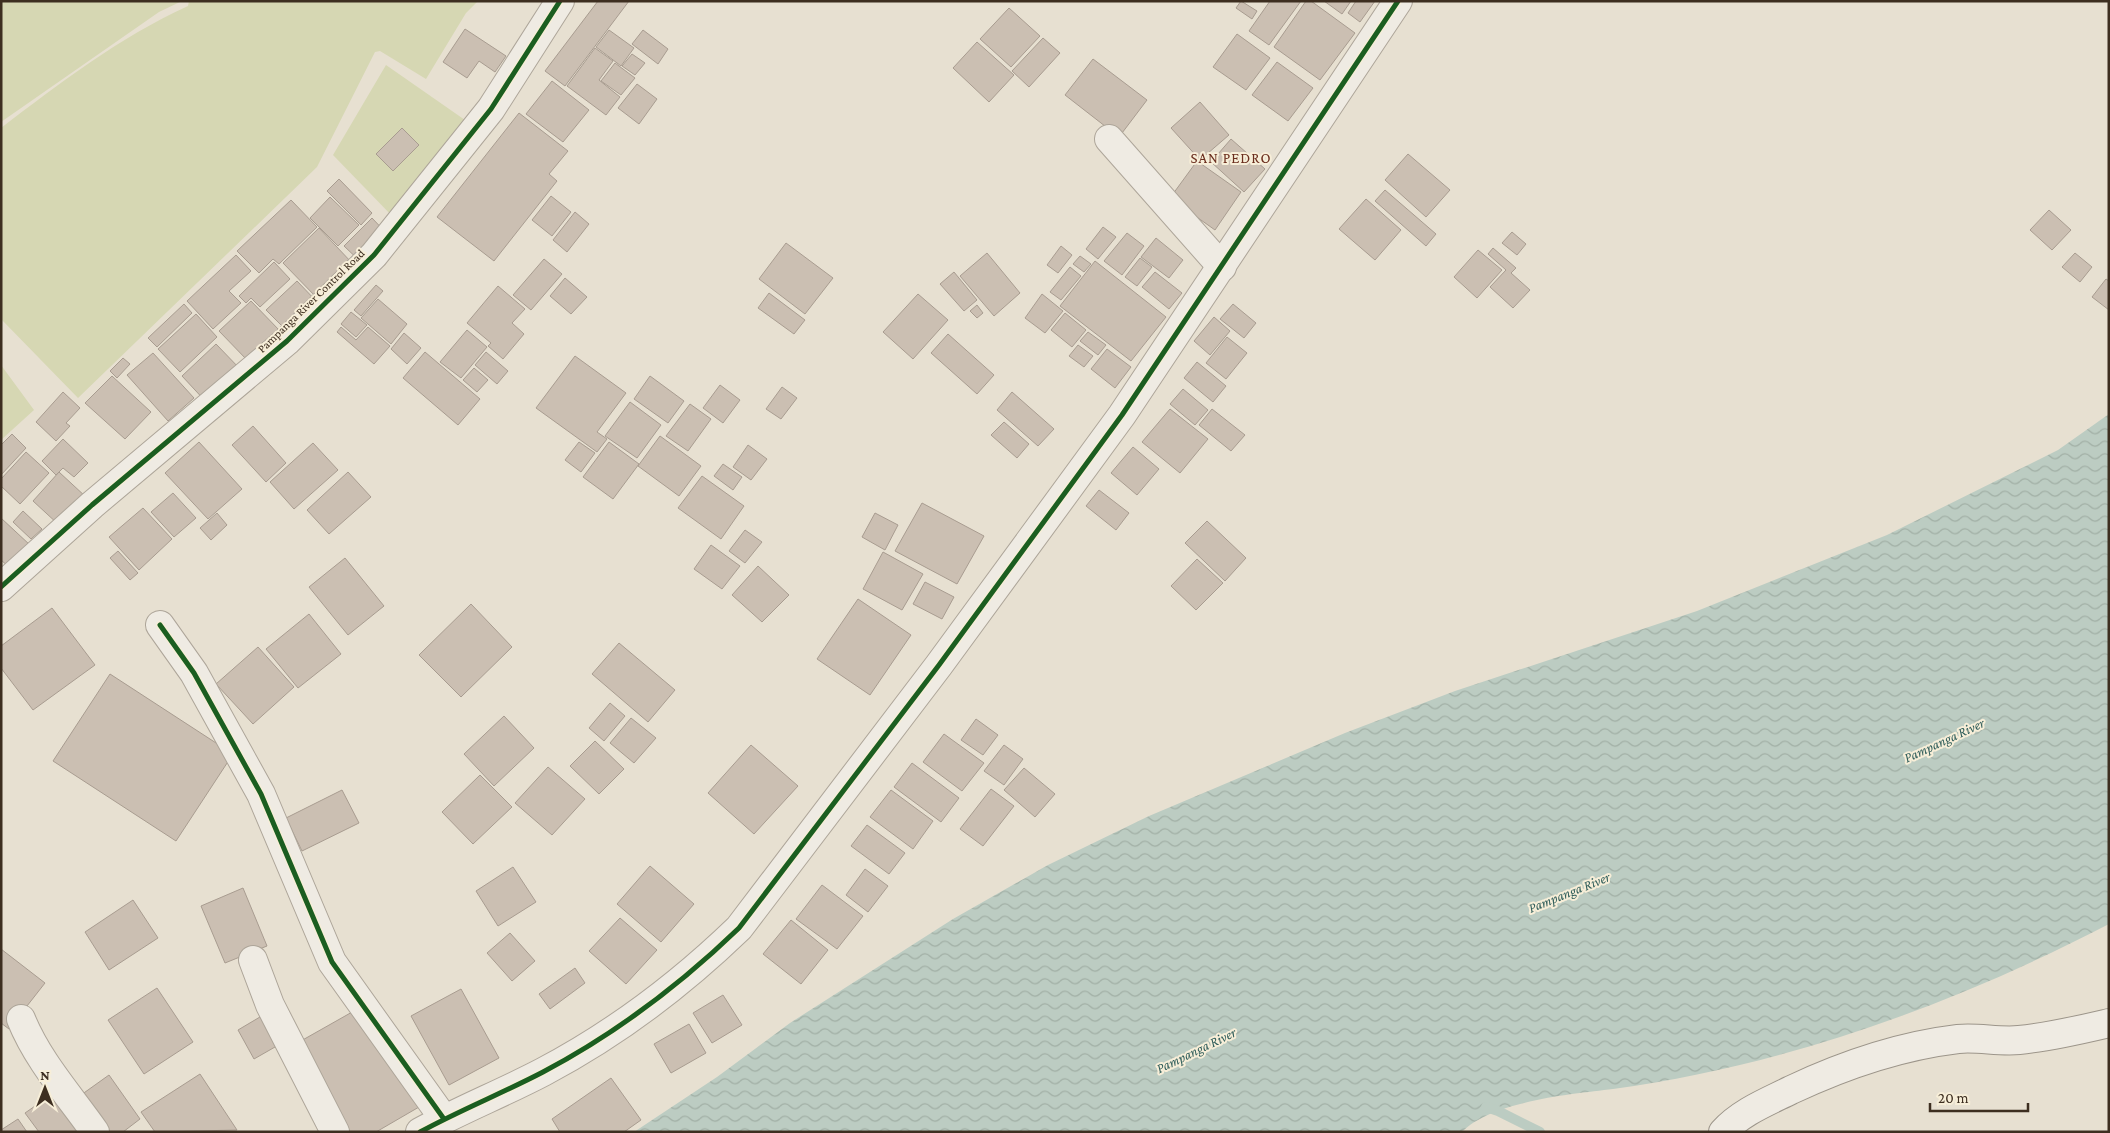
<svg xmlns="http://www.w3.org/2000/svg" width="2110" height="1133" font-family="'Crimson Pro',serif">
	<defs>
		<pattern id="water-waves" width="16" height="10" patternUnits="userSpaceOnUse" patternTransform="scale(1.25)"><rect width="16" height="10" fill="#bcccc2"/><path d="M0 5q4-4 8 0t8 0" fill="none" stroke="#a2b0a6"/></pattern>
	</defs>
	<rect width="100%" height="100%" fill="#e7e0d1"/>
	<path fill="#d6d7b3" d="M1,1H182L159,12L1,122Z
		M189,1H478L466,13L426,79L380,51L375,52L317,167L78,398L1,319V128C60,83 120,37 188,6Z
		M386,65L475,127L395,219L333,155Z
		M1,365L34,410L1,440Z"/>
	<path fill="url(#water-waves)" d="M2109,414V924C1953,1005 1787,1065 1613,1089C1572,1094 1492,1101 1462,1132H634L717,1077L790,1023L953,919L1048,865L1149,816L1345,733L1455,691L1697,611L1887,535L2058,450Z"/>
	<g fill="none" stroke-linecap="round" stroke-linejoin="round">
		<path stroke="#bcccc2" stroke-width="10" d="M1486,1107L1498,1111L1540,1132"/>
	</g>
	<path fill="#cbbfb2" stroke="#a89c90" d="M598,1H629L565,86L545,71Z
		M1241,1L1257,11L1252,19L1236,8Z
		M1270,1H1301L1269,45L1249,31Z
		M1306,1H1311L1355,33L1320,80L1274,47Z
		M1324,1H1351L1342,14Z
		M1356,1H1375L1360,22L1348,13Z
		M1009,8L1040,36L1011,67L980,39Z
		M465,29L506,56L495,72L479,61L467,78L443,62Z
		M609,30L634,48L621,66L596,47Z
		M643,30L668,49L658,64L632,44Z
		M1237,34L1270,58L1246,90L1213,67Z
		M1043,38L1060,53L1029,87L1012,71Z
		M977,42L1014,75L989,102L953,68Z
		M595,48L613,61L599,80L620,97L606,115L567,86Z
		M632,54L645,63L635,75L622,66Z
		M1093,59L1147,100L1119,137L1065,95Z
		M1277,62L1313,88L1288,121L1252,95Z
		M615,63L635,78L621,95L601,81Z
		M552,81L589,110L563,142L526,114Z
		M637,84L657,99L639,124L618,108Z
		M1200,102L1229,135L1200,160L1171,128Z
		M519,113L568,151L549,174L557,181L494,261L437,217Z
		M402,128L419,145L393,171L376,154Z
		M1231,139L1265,169L1244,192L1211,162Z
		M1408,154L1450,190L1426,217L1385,180Z
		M1197,161L1241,192L1215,230L1170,198Z
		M339,179L372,213L361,225L327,191Z
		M1385,190L1436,234L1426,246L1375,201Z
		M551,196L571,212L552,236L532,220Z
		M330,197L359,225L338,246L310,218Z
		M1366,199L1401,230L1375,260L1339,229Z
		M291,200L317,227L279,264L273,259L259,273L237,251Z
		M2049,210L2071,230L2052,250L2030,230Z
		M575,212L589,224L567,252L553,240Z
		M372,218L389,236L364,265L344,246Z
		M1103,227L1116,237L1098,259L1086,249Z
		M319,228L353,264L318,299L283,263Z
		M1512,232L1526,244L1517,255L1502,243Z
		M1127,233L1144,246L1122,275L1104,261Z
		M1156,238L1183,260L1169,278L1141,257Z
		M786,243L833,278L805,314L759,279Z
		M1061,246L1072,255L1058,273L1047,265Z
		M1493,248L1516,268L1511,273L1530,290L1513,308L1490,287L1506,270L1488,254Z
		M1478,250L1502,270L1477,298L1454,277Z
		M987,253L1020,293L994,316L960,276Z
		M2075,253L2092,267L2080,282L2062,267Z
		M236,255L251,271L229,291L241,303L213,329L187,301Z
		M1080,256L1091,264L1084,272L1073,264Z
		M1140,258L1152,267L1137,286L1125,277Z
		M544,259L562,274L531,310L513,295Z
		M1095,261L1166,317L1131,361L1060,306Z
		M274,262L290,279L260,307L251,298L246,303L239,296Z
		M1070,267L1081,276L1061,300L1050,292Z
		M954,272L977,300L964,311L940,284Z
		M1155,272L1182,293L1169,309L1142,287Z
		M565,278L587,297L571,314L550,296Z
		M2106,279L2109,281V310L2092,297Z
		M297,281L318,303L288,332L266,310Z
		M376,285L383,291L361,316L354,310Z
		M498,286L525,309L512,323L524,334L503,359L488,346L491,343L467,323Z
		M769,293L805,320L794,334L758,308Z
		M918,294L948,320L913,359L883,332Z
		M1042,294L1063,311L1045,333L1025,318Z
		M378,299L407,324L391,344L361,318Z
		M251,301L280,331L248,361L219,331Z
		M184,304L192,313L157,347L148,338Z
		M1233,304L1256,323L1244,338L1220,319Z
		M977,305L983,313L977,318L970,311Z
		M351,312L367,325L356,337L341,324Z
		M1065,313L1086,330L1072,347L1051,330Z
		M196,314L217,337L180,372L158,349Z
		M1214,317L1230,331L1210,355L1194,341Z
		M341,327L356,340L368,327L390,346L374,364L337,332Z
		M467,330L487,347L461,378L440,362Z
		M1088,332L1106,345L1098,355L1080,341Z
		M404,333L421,348L407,364L391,349Z
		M948,334L994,375L977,394L931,353Z
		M1227,337L1247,353L1226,379L1206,363Z
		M216,344L242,371L208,404L182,376Z
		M1078,345L1093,356L1084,367L1069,356Z
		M1107,349L1131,367L1115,388L1091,369Z
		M425,352L480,399L458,425L403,378Z
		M486,352L508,371L497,384L475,365Z
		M153,353L194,398L168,421L127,375Z
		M575,356L626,393L597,432L607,439L597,452L536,408Z
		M123,358L130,364L117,378L110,371Z
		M1197,362L1226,386L1213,402L1184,378Z
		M474,368L488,380L477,392L463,380Z
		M112,376L151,412L125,439L85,403Z
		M650,376L684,401L668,423L634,399Z
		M720,385L740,400L723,423L703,408Z
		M782,387L797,398L781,419L766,409Z
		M1183,389L1208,410L1195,425L1170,404Z
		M63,392L80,408L66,423L70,426L56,441L36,422Z
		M1012,392L1054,429L1038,446L997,410Z
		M630,402L661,425L637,458L605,436Z
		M690,404L711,419L688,451L666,436Z
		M1170,409L1208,439L1180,473L1142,442Z
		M1212,409L1245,435L1231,451L1199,425Z
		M1004,422L1029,444L1017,458L991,435Z
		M253,426L286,463L266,482L232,445Z
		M12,434L26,448L1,475V445Z
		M660,436L701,466L679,496L638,466Z
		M63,439L88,463L74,477L63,468L56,475L42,461Z
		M199,442L242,489L208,519L165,473Z
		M579,442L595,453L581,472L565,460Z
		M609,442L639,464L613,499L583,477Z
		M313,443L338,470L294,509L270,482Z
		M748,445L767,459L751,480L733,467Z
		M1133,447L1159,469L1137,495L1111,473Z
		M26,452L49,473L20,504L1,486V479Z
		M723,464L742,477L733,490L714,476Z
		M59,472L86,497L59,525L33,501Z
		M348,472L371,497L329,534L307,510Z
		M702,476L744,506L721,539L678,508Z
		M1099,490L1129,513L1116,530L1086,506Z
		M173,493L196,518L174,537L151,512Z
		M922,503L984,536L957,584L895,551Z
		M143,508L172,539L139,570L109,537Z
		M23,511L42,529L31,539L13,522Z
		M217,513L227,525L211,540L200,528Z
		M875,513L898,525L885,550L862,537Z
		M1,518L30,545L9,567L1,560Z
		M1207,521L1246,558L1225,581L1185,543Z
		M745,530L762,542L745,563L729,551Z
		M711,545L740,566L722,589L694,569Z
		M118,551L138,573L130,580L110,558Z
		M883,552L923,574L902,610L863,589Z
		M345,558L384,606L348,635L309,587Z
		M1197,559L1223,583L1196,610L1171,586Z
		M758,566L789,595L762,622L732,595Z
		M925,582L954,597L942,619L913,604Z
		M858,599L911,635L870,695L817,659Z
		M471,604L512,647L461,697L419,655Z
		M52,608L95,665L33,710L1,668V646Z
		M309,614L341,654L298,688L266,649Z
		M619,643L675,690L648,722L592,674Z
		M258,647L294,687L253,724L216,684Z
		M110,674L233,754L176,841L53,761Z
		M610,703L625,716L604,741L589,728Z
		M504,716L534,748L494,786L464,754Z
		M631,718L656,738L634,763L610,743Z
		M976,719L998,735L983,755L961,740Z
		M944,734L984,763L962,791L923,762Z
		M595,741L624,769L599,794L570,766Z
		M751,745L798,786L754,834L708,793Z
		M1004,745L1023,759L1004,785L984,771Z
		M912,763L959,798L941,822L894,787Z
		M548,767L585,799L552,835L515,803Z
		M1024,768L1055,794L1035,817L1004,790Z
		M480,775L512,807L473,844L442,812Z
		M991,789L1014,806L983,846L960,829Z
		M342,790L359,823L302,851L286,818Z
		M891,790L933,821L913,849L870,817Z
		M867,825L905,853L889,874L851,846Z
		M650,866L694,904L661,942L617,904Z
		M513,867L536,902L498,926L476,891Z
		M865,869L888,886L868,912L846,895Z
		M822,885L863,916L837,949L796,919Z
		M243,888L267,946L225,963L201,906Z
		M133,900L158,938L109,970L85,932Z
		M620,918L657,950L626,984L589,951Z
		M791,920L828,950L801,984L763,954Z
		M510,933L535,961L512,981L487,953Z
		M1,949L45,983L9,1029L1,1023Z
		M575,968L585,983L550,1009L539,994Z
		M157,988L193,1042L144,1074L108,1020Z
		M461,989L499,1058L449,1085L411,1016Z
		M723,995L742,1025L712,1043L693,1013Z
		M361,1007L419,1107L376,1132H342L292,1046Z
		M265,1014L282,1043L254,1059L238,1030Z
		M689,1024L706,1053L671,1073L654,1044Z
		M200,1074L237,1130L155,1132L141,1112Z
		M109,1075L140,1119L123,1132H97L74,1100Z
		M611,1078L641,1120L624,1132H560L552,1119Z
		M61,1088L91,1132H39L25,1113Z
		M18,1119L27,1132H1V1130Z"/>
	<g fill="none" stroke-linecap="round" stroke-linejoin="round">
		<g stroke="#ada599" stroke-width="30">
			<path id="minor" d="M1109,139L1222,267
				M160,625L194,673L261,794L332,962L444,1119
				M253,960L270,1005L335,1132
				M21,1019C38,1061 69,1095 95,1132"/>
		</g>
		<g stroke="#ada599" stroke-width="30">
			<path id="tertiary" d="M1,587L92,505L287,341L374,255L491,109L560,1
				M420,1132C460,1110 503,1093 543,1072C615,1034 681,984 739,928L939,665L1122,415L1398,1"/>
		</g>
		<g stroke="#9c958a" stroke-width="30">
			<path id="secondary" d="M1723,1132C1741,1112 1767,1102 1791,1090C1844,1065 1899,1046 1958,1039C1978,1037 1999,1042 2019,1040C2050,1037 2079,1030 2109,1023"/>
		</g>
		<use href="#minor" stroke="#efebe3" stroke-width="28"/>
		<use href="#tertiary" stroke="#efebe3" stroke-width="28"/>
		<use href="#secondary" stroke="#efebe3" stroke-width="28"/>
		<g stroke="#f7eed8" stroke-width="8">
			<path id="cycleway" d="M1,587L92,505L287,341L374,255L491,109L560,1
				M160,625L194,673L261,794L332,962L444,1119
				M420,1132C460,1110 503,1093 543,1072C615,1034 681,984 739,928L939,665L1122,415L1398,1"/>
		</g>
		<use href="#cycleway" stroke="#1b5e20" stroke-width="5"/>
	</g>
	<g text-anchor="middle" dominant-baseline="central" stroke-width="4" stroke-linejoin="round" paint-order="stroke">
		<g font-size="12" fill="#3d2e20" stroke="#f7eed8">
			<text transform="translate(311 301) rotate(-44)">Pampanga River Control Road</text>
		</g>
		<g font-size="14" font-style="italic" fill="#2f5d5a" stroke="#f7eed8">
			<text transform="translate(1944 740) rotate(-25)">Pampanga River</text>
			<text transform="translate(1569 892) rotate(-22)">Pampanga River</text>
			<text transform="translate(1196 1050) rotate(-26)">Pampanga River</text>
		</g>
		<g font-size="15" letter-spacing="1" fill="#6b2e1e" stroke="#f7eed8">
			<text x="1231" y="158">SAN PEDRO</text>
		</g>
	</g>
	<rect width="2110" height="1133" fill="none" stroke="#3d2e20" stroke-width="5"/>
	<g transform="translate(45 1088)" stroke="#f7eed8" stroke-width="4" paint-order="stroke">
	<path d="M0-4L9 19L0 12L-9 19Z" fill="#3d2e20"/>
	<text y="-8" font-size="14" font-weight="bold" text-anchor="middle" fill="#3d2e20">N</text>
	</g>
	<path d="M1930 1103v8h98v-8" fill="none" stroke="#3d2e20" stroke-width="2.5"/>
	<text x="1938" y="1103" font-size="15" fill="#3d2e20" stroke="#f7eed8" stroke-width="4" paint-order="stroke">20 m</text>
</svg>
